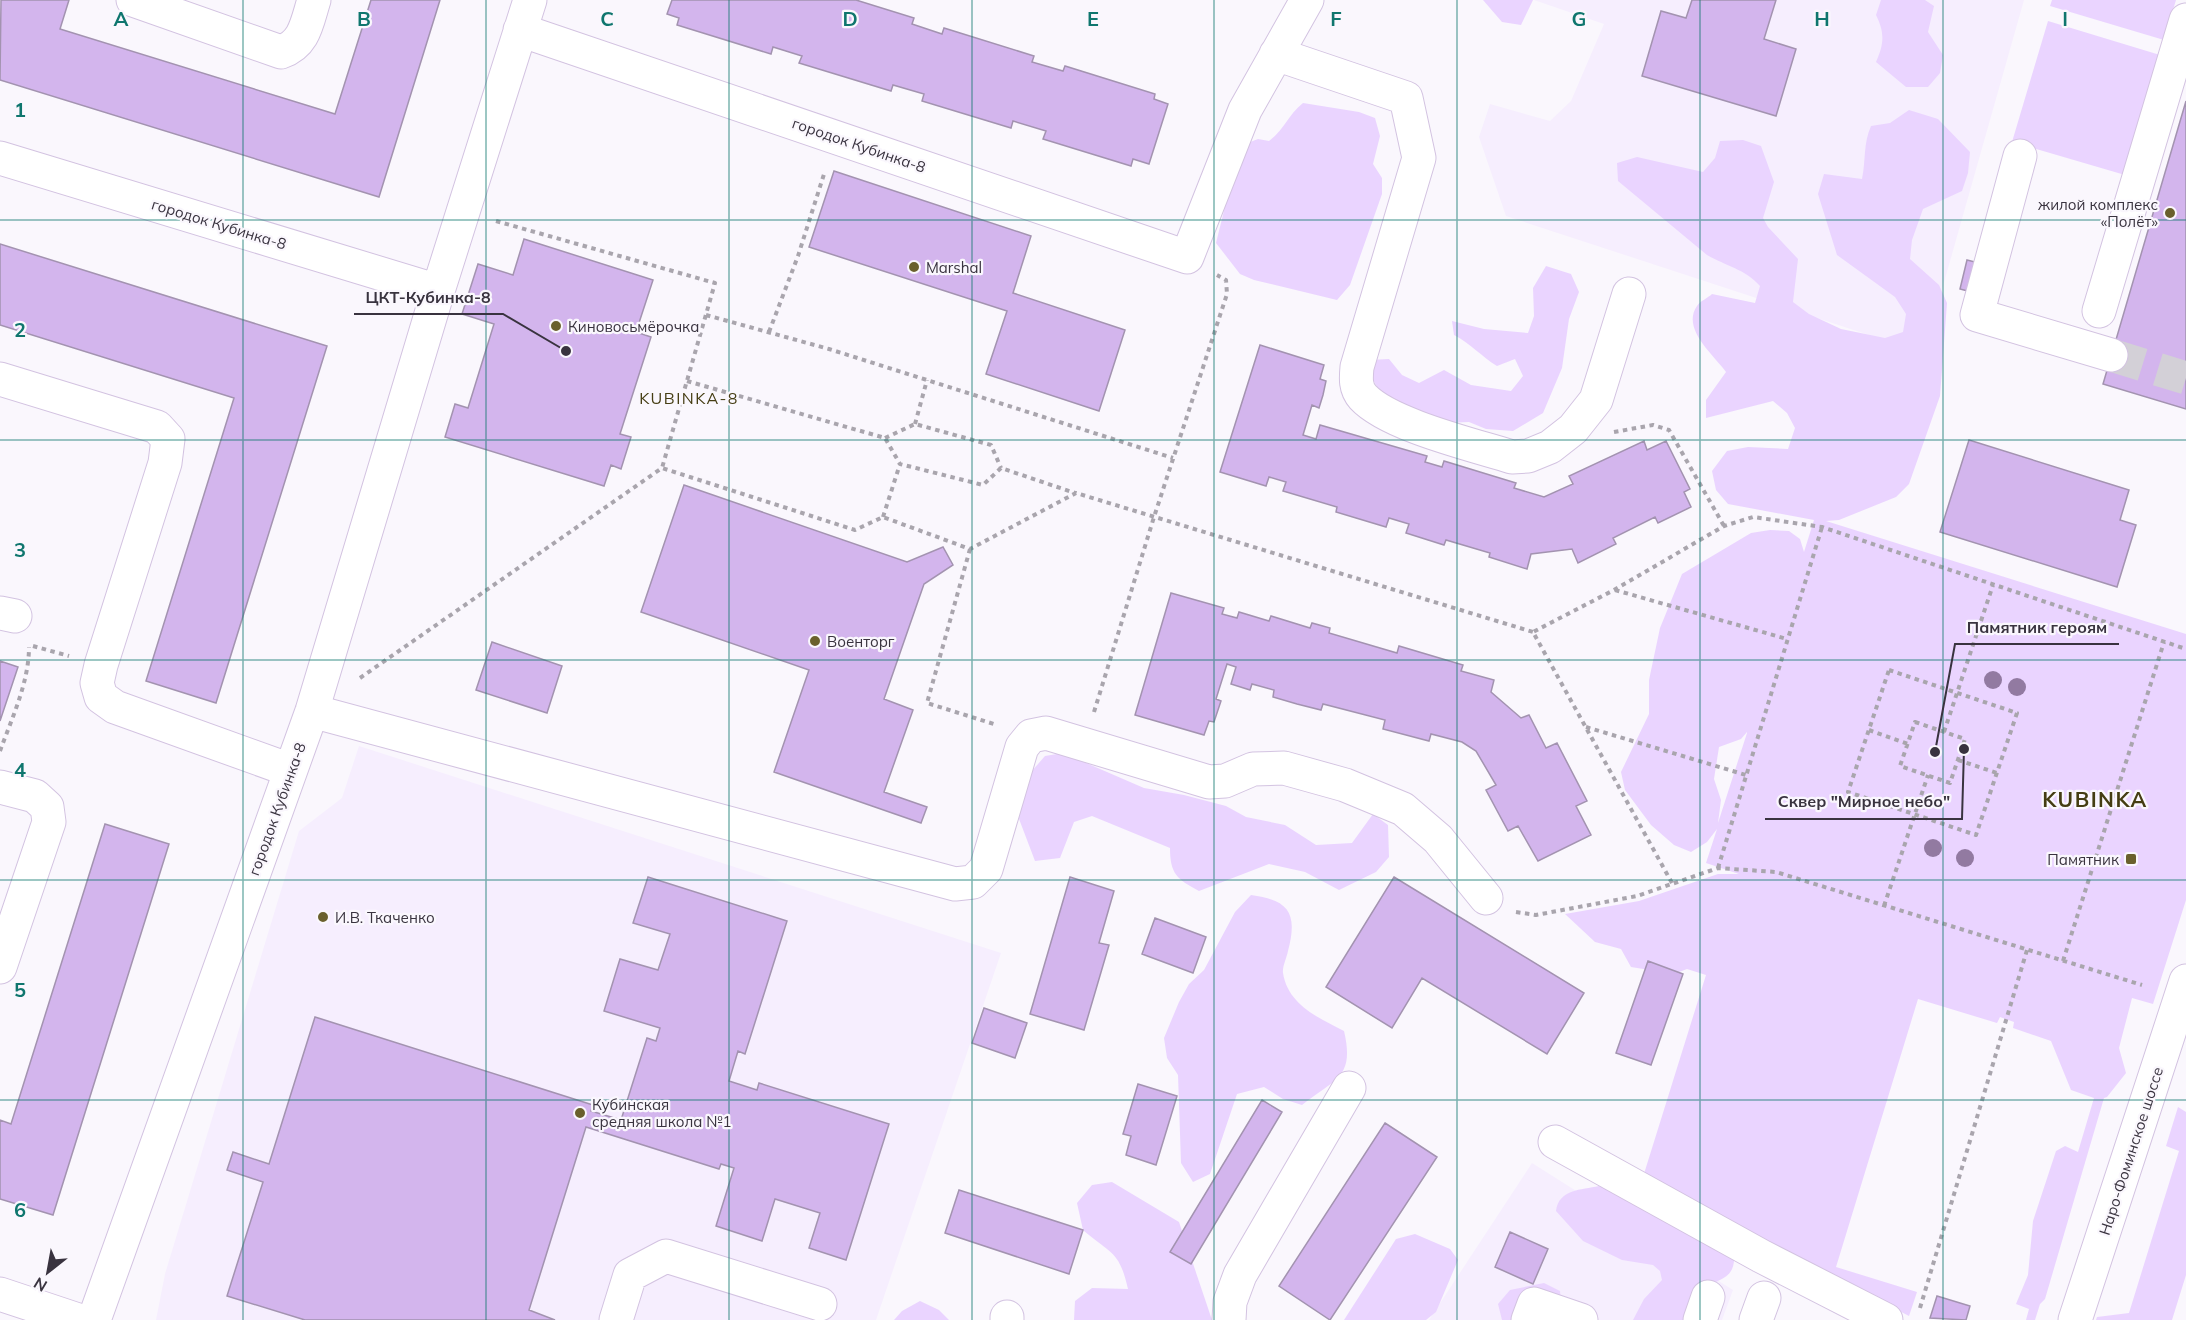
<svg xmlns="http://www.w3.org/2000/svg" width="2186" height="1320" font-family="Mulish,sans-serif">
	<rect width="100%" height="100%" fill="#faf7fd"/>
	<path fill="#f6eefe" d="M1534,0H2024L1924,353L1506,216L1479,137L1490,104L1550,121L1571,101L1604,24Z
		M359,746L1001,953L876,1320H156L165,1274L299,831L342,798Z
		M1532,1163L1733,1290L1722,1320H1429Z"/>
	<path fill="#ead4ff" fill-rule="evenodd" d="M1483,0H1533L1521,25L1502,22Z
		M1881,0H1925L1934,6L1928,32L1943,55L1940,73L1928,87H1906L1876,62C1884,44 1885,33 1876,15Z
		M2052,0H2176L2164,40L2050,6Z
		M2048,21L2160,55L2125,175L2012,142Z
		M1303,103L1359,112L1375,118L1380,136L1373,164L1382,178V194L1350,285L1337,300L1254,280L1240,274L1216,243L1240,146L1258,139L1269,141C1285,129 1288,115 1303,103Z
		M1909,110L1938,119L1970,152L1968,173L1962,191L1923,209L1912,240L1910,259L1939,285L1947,303L1940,396L1909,484L1896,497L1839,520L1826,521L2186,634V900L2153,1004L2132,998L2119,1048L2126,1073L2107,1097L2104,1098L2045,1299L2040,1304L2035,1320H2026L2029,1309L2016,1304L2028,1275L2033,1221L2056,1151L2065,1146L2078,1152L2094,1098L2071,1090L2051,1041L2013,1028L2014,1022L2000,1017L1997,1023L1918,999L1836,1267L1917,1292L1909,1316L1643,1177L1706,975L1687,969L1674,974L1631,967L1621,949L1595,942L1565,914L1639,901L1718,874H1739L1706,863L1717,829L1707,842L1691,852L1674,845L1651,825L1625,790L1621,772L1649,714V680L1660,628L1682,574L1751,533L1770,530L1789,531L1800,539L1804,552L1814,520L1728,504L1716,490L1712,471L1727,451L1748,447L1788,449L1795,428L1787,413L1773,401L1706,418V400L1726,372C1714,355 1681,329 1697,306C1700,301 1708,298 1712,294L1755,303L1760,286C1745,269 1726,266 1707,255L1618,181L1617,163L1637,157L1703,172L1715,158L1720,141L1743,140L1761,146L1774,182L1763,218L1768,227L1798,259L1793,302L1809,314L1841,329L1885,338L1903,332L1906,314L1895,297L1837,255L1818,194L1824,174L1862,179C1866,160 1863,144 1871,126L1890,123ZM1747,732V733L1718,823L1721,800L1714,779L1719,747L1741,739Z
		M1546,266L1571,274L1579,292L1569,319L1562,368L1543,413L1513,431L1486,429L1469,422L1446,423L1388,406L1372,378L1369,360L1389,359L1402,375L1419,383L1444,370L1471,385L1511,391L1523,376L1515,359L1497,366C1482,357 1470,343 1454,335L1452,321L1484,329L1528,333L1534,316L1533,288Z
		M1063,753L1144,788L1184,795L1226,806L1246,817L1285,825L1316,845L1352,843L1373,814L1388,825L1389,857L1376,872L1339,890L1305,872L1269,864L1199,891C1177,879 1170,874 1170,848L1092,816L1074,822L1060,858L1035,861L1016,811L1031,772L1045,756Z
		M1251,895C1289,900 1298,913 1288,951C1287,957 1282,967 1283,973C1288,1005 1319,1018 1344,1031C1355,1078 1335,1079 1302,1105L1283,1099L1264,1087L1237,1094L1210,1174L1193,1182L1181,1163L1178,1075L1167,1058L1164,1038L1179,1002L1189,984L1204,970L1235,912Z
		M2178,1107L2186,1112V1275L2172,1320H2096L2097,1317L2129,1313L2179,1151L2166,1146Z
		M1112,1182L1179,1222L1212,1320H1074L1075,1301L1092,1288L1128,1289C1119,1249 1110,1254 1083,1230L1077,1203L1092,1185Z
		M1599,1186L1639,1196L1734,1254C1736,1281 1717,1278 1702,1290C1696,1296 1691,1312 1687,1320H1633L1644,1299L1662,1280L1660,1271L1653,1265L1622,1260L1583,1241L1556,1211C1559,1189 1581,1190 1599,1186Z
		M1415,1234L1450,1249L1458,1260L1436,1312L1426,1320H1344L1396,1239Z
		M1544,1283L1560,1291L1562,1311L1577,1320H1502L1498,1304L1510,1290Z
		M920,1301L939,1310L949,1320H894L902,1311Z"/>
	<path fill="#d3b5ed" stroke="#a393b0" stroke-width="1.5" d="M1,0H69L60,29L335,114L371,0H440L379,197L0,80Z
		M672,0H856L914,18L912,24L942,34L944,28L1034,56L1032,62L1063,71L1065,66L1155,94L1154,99L1168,104L1149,164L1133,159L1131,166L1043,139L1046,131L1013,121L1011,128L922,101L924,94L893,85L891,91L799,63L802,56L773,47L771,54L677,25L679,18L667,14Z
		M1692,0H1776L1764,39L1796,49L1776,116L1642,76L1661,11L1686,18Z
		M2186,101V409L2103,384Z
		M834,171L1031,236L1013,293L1125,330L1099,411L986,374L1007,311L809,247Z
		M524,239L653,280L636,332L651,337L620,434L631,437L621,469L611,465L604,486L445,437L455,404L468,408L494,324L462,314L478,264L513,275Z
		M0,244L327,346L216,703L146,681L234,398L0,325Z
		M1967,260L1983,264L1975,293L1960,289Z
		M1260,345L1324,365L1320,379L1326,381L1323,395L1319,408L1312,405L1303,435L1316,439L1320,425L1427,456L1425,462L1442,467L1444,461L1516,483L1514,488L1544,497L1573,484L1569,476L1644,441L1647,450L1666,441L1690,489L1684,492L1691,507L1658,523L1655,517L1613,538L1616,544L1578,563L1572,549L1531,554L1527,569L1489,557L1490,553L1446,540L1444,545L1406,533L1409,524L1389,518L1386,527L1336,512L1337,507L1283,491L1286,482L1269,477L1266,486L1220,472Z
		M1969,440L2129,490L2120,520L2136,525L2117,587L1940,532Z
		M684,485L907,562L943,547L953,565L924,584L884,699L913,710L884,792L927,807L921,823L774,772L809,670L641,612Z
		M1171,593L1224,608L1222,614L1237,618L1239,612L1269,621L1271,616L1310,628L1312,623L1330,628L1329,633L1397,653L1399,646L1463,665L1461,671L1494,680L1491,692L1521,718L1529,715L1546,748L1557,743L1587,801L1576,806L1591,835L1538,861L1518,826L1508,831L1486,790L1496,785L1476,751L1462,742L1431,734L1429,741L1383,729L1385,720L1323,704L1321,710L1297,704L1273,697L1274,690L1252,684L1250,690L1231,684L1236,667L1227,664L1216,699L1221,701L1214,722L1209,721L1204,735L1135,715Z
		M492,642L562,666L547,713L476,690Z
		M0,661L18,667L0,721Z
		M105,824L169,844L53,1215L0,1199V1120L11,1124Z
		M648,877L787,921L745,1054L738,1051L729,1081L757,1090L759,1083L889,1124L846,1260L809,1248L820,1213L775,1199L762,1241L716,1226L734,1168L721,1164L719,1169L586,1127L529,1310L555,1320H305L227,1296L263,1182L227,1170L233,1152L269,1164L315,1017L593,1105L591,1111L621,1120L647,1038L656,1041L660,1028L604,1011L620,959L658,970L670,934L633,923Z
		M1070,877L1114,891L1099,943L1109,945L1084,1030L1030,1014Z
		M1394,877L1584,993L1547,1054L1422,978L1392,1028L1326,987Z
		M1155,918L1206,937L1193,973L1142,954Z
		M1648,961L1683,974L1651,1065L1616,1053Z
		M984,1008L1027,1023L1015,1058L972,1043Z
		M1138,1084L1177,1096L1156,1165L1126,1155L1131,1136L1123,1134Z
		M1262,1100L1282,1112L1191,1264L1170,1252Z
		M1385,1123L1437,1157L1330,1320L1279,1286Z
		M959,1190L1083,1230L1069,1274L945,1233Z
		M1510,1232L1548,1249L1533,1284L1495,1267Z
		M1937,1296L1970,1306L1966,1320L1930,1318Z"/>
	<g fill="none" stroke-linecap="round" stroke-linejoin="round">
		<path stroke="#d3d0d7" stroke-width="33" stroke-dasharray="33 16" stroke-linecap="butt" d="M2111,355L2186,378"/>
		<g stroke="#d3c3e1" stroke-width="35">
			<path id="minor" d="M133,0L281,52C305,44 307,22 314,0
				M520,30L1187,257L1245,110L1307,0
				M1276,54L1406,98L1419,158L1357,367C1356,378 1355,388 1363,397C1389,425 1474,445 1512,457L1528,456L1550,447L1573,429L1596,400L1629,294
				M2020,156L1977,315L2111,355
				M0,158L438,291
				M2099,311L2186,20
				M0,379L157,427L168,439L165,463L101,665L97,683L101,697L115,707L290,770
				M0,613L15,616
				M312,711L955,884L973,882L986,869L1022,747L1031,736L1046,733L1209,782L1225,781L1253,769L1284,768L1345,785L1403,809L1438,839L1486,898
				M0,787L35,796L47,807L49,822L0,967
				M1555,1142L1761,1256L1886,1320
				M0,1294L78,1320
				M94,1320L312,711L438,291L530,0
				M616,1320L630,1275L666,1256L820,1304
				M1007,1320V1317
				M1229,1320L1230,1302L1240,1275L1349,1088
				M1528,1320L1534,1304L1581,1320
				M1700,1320L1708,1297
				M1756,1320L1764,1298
				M2075,1320L2186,981"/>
		</g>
		<path stroke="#a9a5ad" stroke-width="4" stroke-dasharray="4.5 4.5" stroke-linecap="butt" d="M496,221L715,283L662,468
			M706,315L829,349L1173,458
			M769,332L798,256L825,171
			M687,381L885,438L900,464L983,485L1001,468L1075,493
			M915,424L927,380
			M1614,432L1653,425L1669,430L1724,526
			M885,438L915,424L991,445L1001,468
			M883,517L900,464
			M970,549L927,703L997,725
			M1615,590L1787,639
			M33,646L69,656
			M1889,670L2017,713L1976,835L1848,792Z
			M360,678L662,468L855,530L883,517L970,549L1076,493L1533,632
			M1094,712L1154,517L1227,294L1226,280L1217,275
			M1915,722L1965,739L1950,783L1900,766Z
			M1586,727L1746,775
			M1869,730L1908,744
			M1944,732L1993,585
			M0,751C12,718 29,682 29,647
			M1958,760L1997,773
			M1718,868L1822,527
			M1672,883L1533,632L1614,590L1724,526L1753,517L1822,527L2186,649
			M1884,906L1928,775
			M1516,912L1536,915L1637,896L1718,868L1776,872L2142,985
			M2063,961L2164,642
			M1920,1308L2027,950"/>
		<use href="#minor" stroke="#fff" stroke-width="33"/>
	</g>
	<g fill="#927aa1">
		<circle cx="1993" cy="680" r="9"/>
		<circle cx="2017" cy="687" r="9"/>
		<circle cx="1933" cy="848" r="9"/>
		<circle cx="1965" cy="858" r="9"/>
	</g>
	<path fill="none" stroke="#0f766e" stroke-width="1.5" stroke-opacity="0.55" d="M243,0V1320M486,0V1320M729,0V1320M972,0V1320M1214,0V1320M1457,0V1320M1700,0V1320M1943,0V1320M0,220H2186M0,440H2186M0,660H2186M0,880H2186M0,1100H2186"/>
	<g fill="#6a602d" stroke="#faf7fd" stroke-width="2">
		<circle cx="2170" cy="213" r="6"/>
		<circle cx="914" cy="267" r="6"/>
		<circle cx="556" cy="326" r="6"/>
		<circle cx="815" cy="641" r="6"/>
		<rect x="2125" y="853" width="12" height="12" rx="3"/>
		<circle cx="323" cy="917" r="6"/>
		<circle cx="580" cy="1113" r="6"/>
	</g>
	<g text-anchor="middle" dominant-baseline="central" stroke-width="4.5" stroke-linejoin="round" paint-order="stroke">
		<g font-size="15" fill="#39333f" stroke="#faf7fd">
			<text transform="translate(859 145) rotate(19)">городок Кубинка-8</text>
			<text transform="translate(219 224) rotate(17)">городок Кубинка-8</text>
			<text transform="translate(277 809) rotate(-70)">городок Кубинка-8</text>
			<text transform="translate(2131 1151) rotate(-72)">Наро-Фоминское шоссе</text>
		</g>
		<g font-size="15" fill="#39333f" stroke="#faf7fd" text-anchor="start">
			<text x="2158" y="204" text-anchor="end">жилой комплекс<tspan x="2158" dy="17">«Полёт»</tspan></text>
			<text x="926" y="267">Marshal</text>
			<text x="568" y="326">Киновосьмёрочка</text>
			<text x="827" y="641">Военторг</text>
			<text x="2119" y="859" text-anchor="end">Памятник</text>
			<text x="335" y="917">И.В. Ткаченко</text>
			<text x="592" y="1104">Кубинская<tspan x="592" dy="17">средняя школа №1</tspan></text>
		</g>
		<g font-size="16" letter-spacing="1.5" fill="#453d13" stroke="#faf7fd">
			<text x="689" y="398">KUBINKA-8</text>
		</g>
		<g font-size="21" font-weight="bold" letter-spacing="1.5" fill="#453d13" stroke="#faf7fd">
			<text x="2095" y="799">KUBINKA</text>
		</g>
	</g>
	<g font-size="20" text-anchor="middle" font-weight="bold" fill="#0f766e" stroke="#faf7fd" stroke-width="4.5" stroke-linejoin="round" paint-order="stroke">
		<text x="121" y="26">A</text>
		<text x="364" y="26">B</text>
		<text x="607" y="26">C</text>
		<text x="850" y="26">D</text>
		<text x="1093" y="26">E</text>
		<text x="1336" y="26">F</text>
		<text x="1579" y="26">G</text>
		<text x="1822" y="26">H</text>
		<text x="2065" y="26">I</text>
		<text x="20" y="117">1</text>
		<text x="20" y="337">2</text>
		<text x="20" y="557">3</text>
		<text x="20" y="777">4</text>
		<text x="20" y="997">5</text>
		<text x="20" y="1217">6</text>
	</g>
	<path fill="none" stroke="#39333f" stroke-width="2" d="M566 351L503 314H354M1935 752L1955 644H2119M1964 749L1962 819H1765"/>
	<g fill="#39333f" stroke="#faf7fd" stroke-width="2">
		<circle cx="566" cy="351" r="6"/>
		<circle cx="1935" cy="752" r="6"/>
		<circle cx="1964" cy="749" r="6"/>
	</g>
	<g font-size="16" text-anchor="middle" font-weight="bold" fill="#39333f" stroke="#faf7fd" stroke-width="4.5" stroke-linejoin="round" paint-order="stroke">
		<text x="428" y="303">ЦКТ-Кубинка-8</text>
		<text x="2037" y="633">Памятник героям</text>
		<text x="1864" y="807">Сквер "Мирное небо"</text>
	</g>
	<g transform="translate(48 1272) rotate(211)" stroke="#faf7fd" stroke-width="4.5" paint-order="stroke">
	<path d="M0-4.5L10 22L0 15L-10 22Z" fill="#39333f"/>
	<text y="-9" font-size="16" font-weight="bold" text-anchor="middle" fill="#39333f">N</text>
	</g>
</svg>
